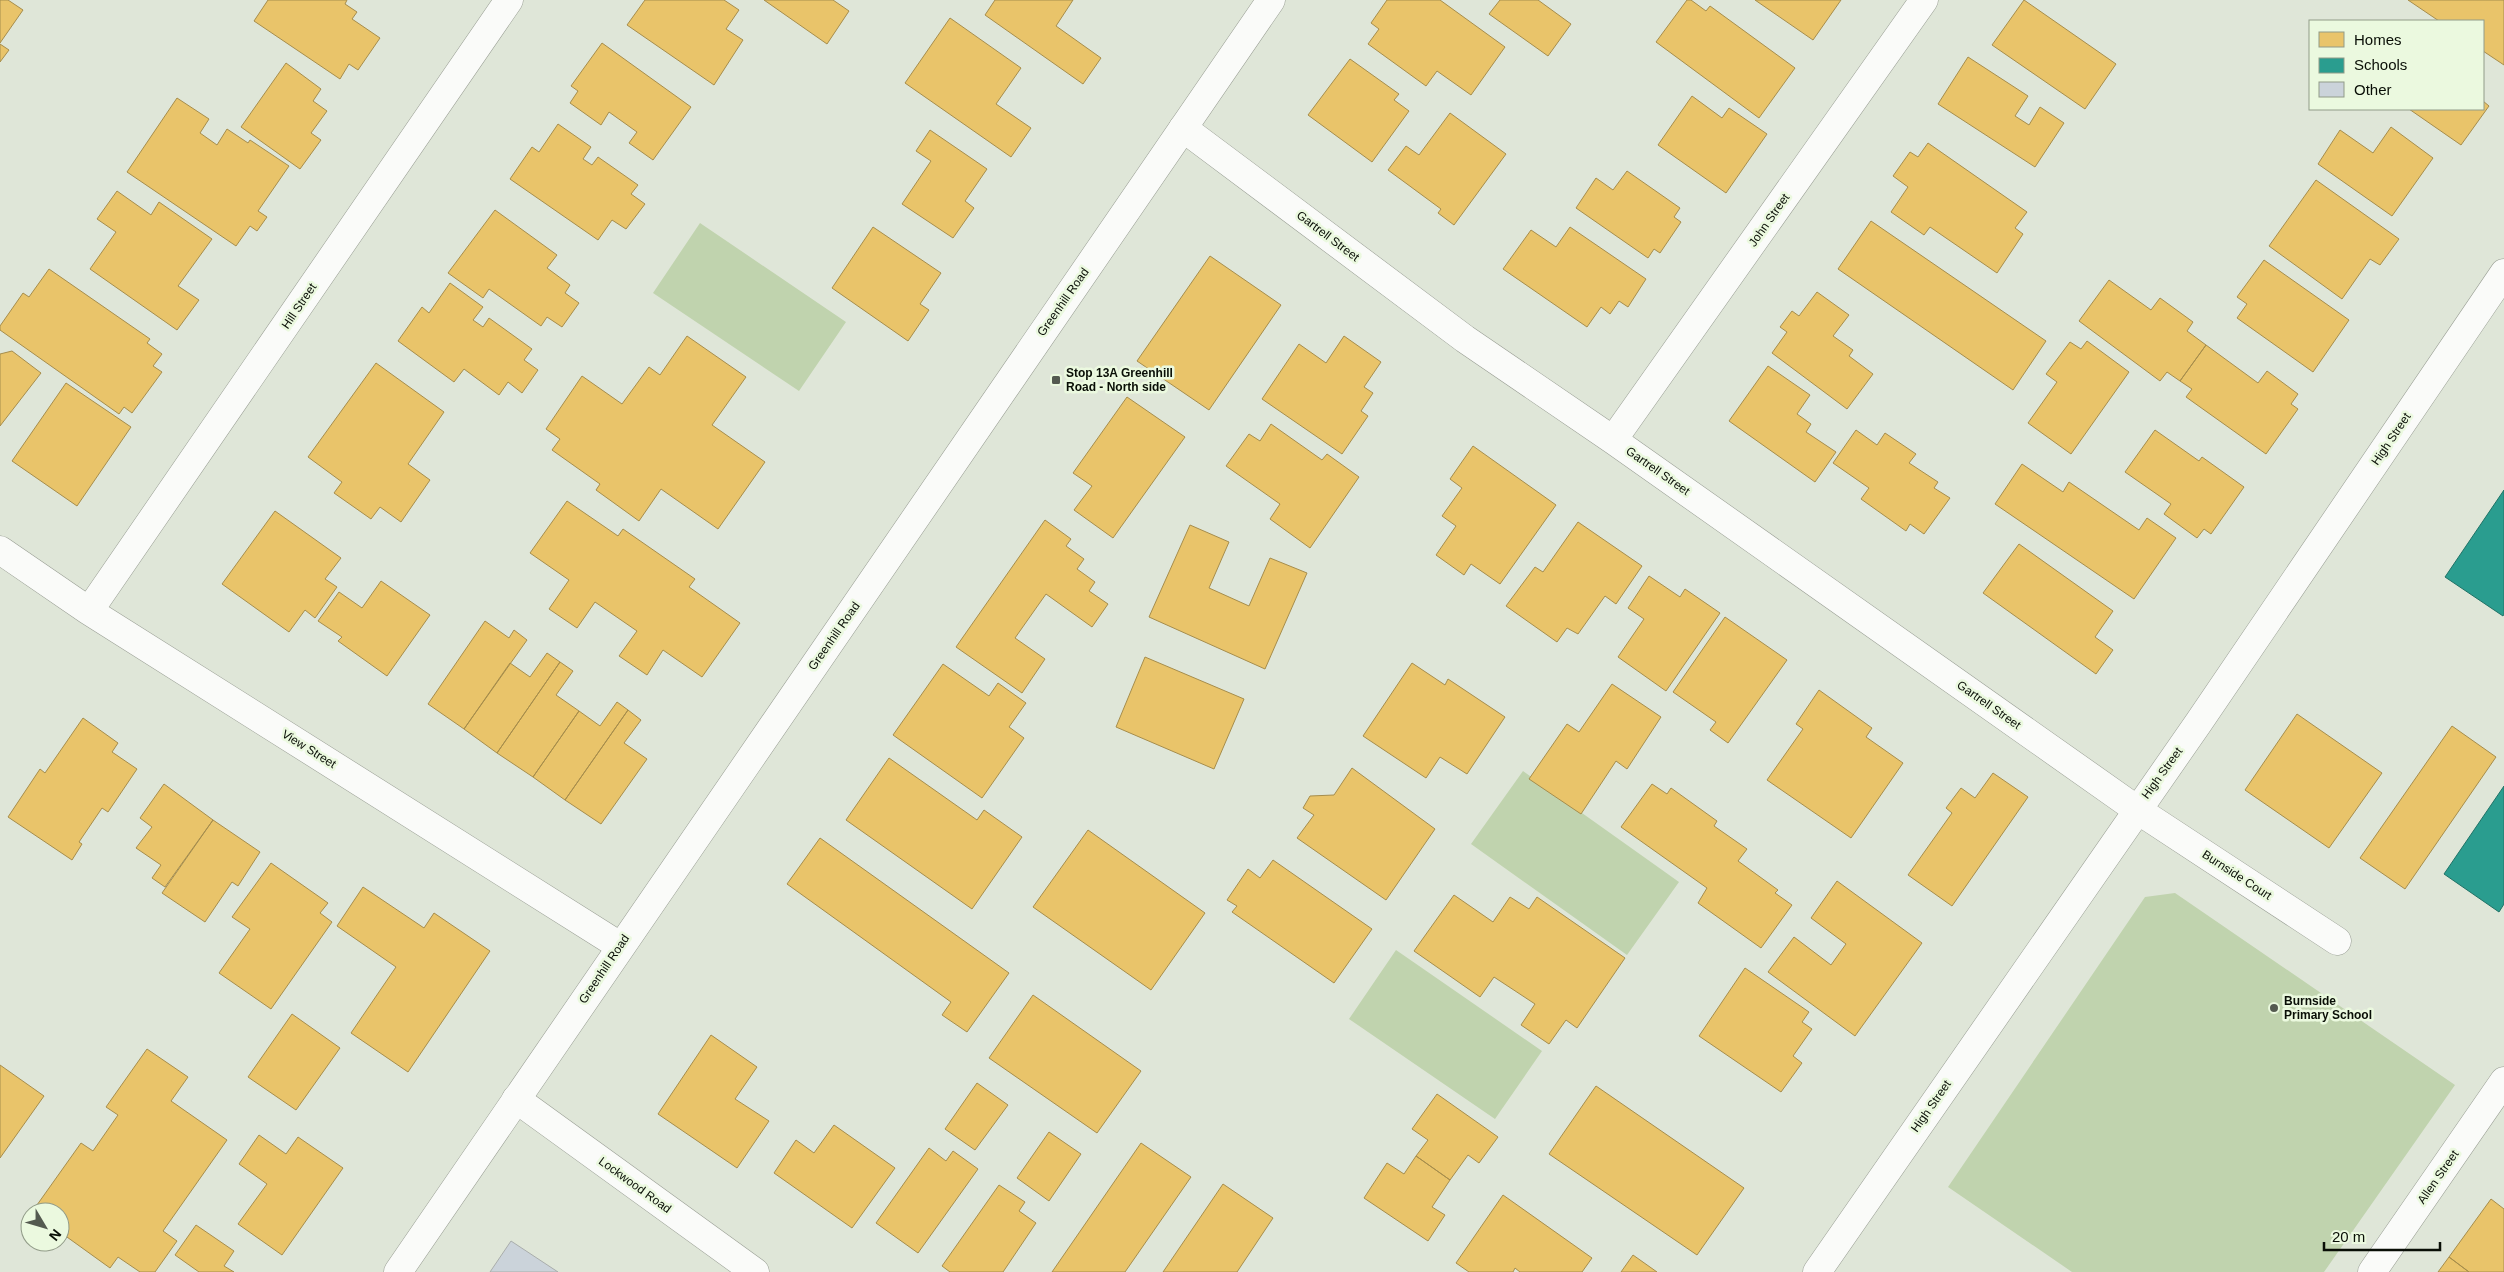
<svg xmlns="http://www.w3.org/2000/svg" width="2504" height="1272" font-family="Arial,sans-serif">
	<rect width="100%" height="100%" fill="#dfe6d8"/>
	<path fill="#c0d3ae" d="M700,223L846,322L799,391L653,293Z
		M1523,771L1679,882L1627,955L1471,844Z
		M2175,893L2455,1085L2324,1272H2072L1948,1187L2145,897Z
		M1396,950L1542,1051L1495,1119L1349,1019Z"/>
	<path fill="#e9c46a" stroke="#a68d4c" d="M0,0H8L23,10L0,43Z
		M268,0H347L345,4L357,12L352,19L380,38L358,70L349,64L340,79L254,21Z
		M645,0H724L739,10L726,29L743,40L714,85L627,25Z
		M764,0H833L849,11L827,44Z
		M995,0H1073L1056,26L1101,58L1083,84L985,15Z
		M1387,0H1440L1505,47L1471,95L1437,71L1426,86L1368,44L1379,29L1371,23Z
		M1500,0H1538L1571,24L1548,56L1489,14Z
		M1687,0H1691L1706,11L1710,6L1795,68L1759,118L1656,42Z
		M1755,0H1841L1813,40Z
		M2024,0L2116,64L2085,109L1992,45Z
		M2408,0H2504V65L2483,51V21H2439Z
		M950,18L1021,68L996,104L1031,128L1011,157L905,83Z
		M602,43L691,107L653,160L629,143L637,132L609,112L601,125L570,103L578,91L571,86Z
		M0,44L9,50L0,62Z
		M1968,57L2028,96L2015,116L2029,125L2040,107L2064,123L2035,167L1938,104Z
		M1350,59L1399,94L1394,100L1409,111L1372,162L1308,115Z
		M286,63L321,89L313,101L327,111L311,133L321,140L300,169L241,127Z
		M1692,96L1722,118L1729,108L1767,134L1726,193L1658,145Z
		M177,98L209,119L200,133L217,145L227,129L248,143L250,140L289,166L258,211L267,217L257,231L250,226L236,246L127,172Z
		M2483,101L2489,106L2461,145L2409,109H2483Z
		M1450,113L1506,154L1454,225L1438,213L1441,209L1388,170L1406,146L1419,155Z
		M558,124L591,147L583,159L592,165L598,157L638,185L631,194L645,204L626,229L612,220L598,240L510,179L532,147L539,152Z
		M2391,127L2433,158L2392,216L2318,164L2340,130L2373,153Z
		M930,130L987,169L965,201L974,208L953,238L902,204L931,161L916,151Z
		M1928,143L2027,212L2015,228L2023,234L1997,273L1930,227L1924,235L1891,212L1908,187L1893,176L1910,152L1918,157Z
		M1627,171L1680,208L1674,217L1681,222L1660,253L1654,249L1648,258L1576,208L1596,178L1613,190Z
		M2316,180L2399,239L2380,265L2370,259L2342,299L2269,246Z
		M117,191L151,215L159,202L212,239L178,286L199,300L177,330L90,269L116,232L97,219Z
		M495,210L557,255L547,268L570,285L565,293L579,303L562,327L547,317L541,326L489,289L483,298L448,273Z
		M1871,221L2046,341L2013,390L1838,269Z
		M873,227L941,273L920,304L929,310L908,341L832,288Z
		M1570,227L1646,279L1628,307L1619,301L1610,314L1601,307L1587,327L1503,269L1531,230L1556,247Z
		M1210,256L1281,305L1209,410L1137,361Z
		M2264,260L2349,320L2313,372L2237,318L2247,304L2237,297Z
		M49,269L150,339L147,343L162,354L153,366L162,372L132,413L124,407L119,414L0,330V326L23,293L29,297Z
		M2109,280L2151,310L2160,298L2193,322L2187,331L2206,345L2180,381L2167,372L2160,381L2079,321Z
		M450,283L483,307L473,320L483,327L489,318L532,349L524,360L538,370L522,393L508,382L499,395L464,369L454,382L398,341L422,307L429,313Z
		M1817,292L1849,315L1833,336L1853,350L1849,356L1873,374L1847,409L1772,353L1787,332L1780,327L1792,311L1799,316Z
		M687,336L746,377L712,425L765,462L718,529L661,489L639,521L596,490L600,484L552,450L560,439L546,429L582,376L622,404L649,367L660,375Z
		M1344,336L1381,362L1364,387L1373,393L1361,411L1368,416L1342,454L1262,399L1299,344L1326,363Z
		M2087,341L2129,372L2071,454L2028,423L2057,382L2046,374L2070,342L2081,349Z
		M2206,345L2258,383L2267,371L2298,394L2291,404L2298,409L2266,454L2186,397L2192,389L2180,381Z
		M12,351L41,373L0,426V354Z
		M376,363L444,412L408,464L430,480L401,522L380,507L371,519L334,493L342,482L308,457Z
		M1768,366L1810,395L1797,414L1811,424L1806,432L1836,452L1815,482L1729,421Z
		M66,383L131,427L77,506L12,461Z
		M1127,397L1185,437L1113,538L1074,510L1092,486L1073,473Z
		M1271,424L1322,460L1327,454L1359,477L1310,548L1270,519L1280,504L1226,466L1249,434L1260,441Z
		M1856,430L1877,445L1885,433L1916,454L1909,463L1938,482L1934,488L1950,498L1924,534L1910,524L1906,531L1861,499L1869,488L1833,463Z
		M2155,430L2199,461L2202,457L2244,487L2211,534L2204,529L2197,538L2164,514L2171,504L2125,472Z
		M1473,446L1556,505L1500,584L1471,564L1464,575L1436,555L1456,526L1442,516L1462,488L1450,479Z
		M2022,464L2063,492L2069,482L2139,530L2147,518L2176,538L2134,599L1995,504Z
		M567,501L618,536L623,529L695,579L689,587L740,623L702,677L663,650L647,675L619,656L637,631L595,602L577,628L549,609L569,580L530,553Z
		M275,511L341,558L325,579L337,587L315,618L305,610L289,632L222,584Z
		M1045,520L1071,539L1066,546L1084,559L1077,569L1095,582L1089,591L1108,604L1092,627L1046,594L1015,638L1045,659L1022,693L956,647Z
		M1578,522L1642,566L1616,604L1605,596L1578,634L1567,628L1557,642L1506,606L1535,567L1543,572Z
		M1190,525L1229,542L1209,588L1249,606L1270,558L1307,573L1265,669L1149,617Z
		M2019,544L2113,611L2095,637L2113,650L2096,674L1983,593Z
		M1649,576L1680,597L1685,589L1720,613L1666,691L1618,657L1644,619L1628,608Z
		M381,581L430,615L387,676L338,641L342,637L318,621L339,592L362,608Z
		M1725,617L1787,660L1728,743L1710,730L1716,722L1673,692Z
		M485,621L509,638L514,630L527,640L464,729L428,704Z
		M547,653L560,662L497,753L464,729L510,663L530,677Z
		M1145,657L1244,699L1214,769L1116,727Z
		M560,662L573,671L556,695L579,711L533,777L497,753Z
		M1412,663L1445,685L1448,679L1505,717L1467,774L1440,757L1426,778L1363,736Z
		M943,664L989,696L998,683L1026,703L1009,727L1024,738L982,798L893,735Z
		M1612,684L1661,717L1627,769L1616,761L1581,814L1529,779L1567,724L1579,732Z
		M1819,690L1872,728L1866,737L1903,763L1851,838L1767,780L1803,729L1796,724Z
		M617,702L628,710L565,800L533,777L579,711L600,726Z
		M628,710L641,720L624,743L647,759L601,824L565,800Z
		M2297,714L2382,773L2329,848L2245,790Z
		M83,718L118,743L112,752L137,769L108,812L102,808L79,842L82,844L72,860L8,817L40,769L45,773Z
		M2452,726L2496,757L2405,889L2360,858Z
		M889,758L977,820L984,810L1022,837L972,909L846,820Z
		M1352,768L1435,829L1386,900L1297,838L1314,815L1303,808L1310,796L1334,795Z
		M1993,773L2028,797L1952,906L1908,875L1952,813L1946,808L1961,788L1975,798Z
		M164,784L213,820L165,887L152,878L161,865L136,848L152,827L140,818Z
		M1652,784L1667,794L1671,788L1717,821L1714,826L1747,849L1738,861L1778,890L1775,893L1792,905L1761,948L1698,903L1707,888L1621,827Z
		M213,820L260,852L238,886L232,882L205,922L162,893Z
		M1088,830L1205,913L1151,990L1033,907Z
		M820,838L1009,973L967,1032L942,1015L951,1002L787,884Z
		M1273,860L1372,929L1334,983L1232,912L1237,906L1227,900L1248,869L1260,878Z
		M271,863L328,903L320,913L332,922L271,1009L219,973L250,929L232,917Z
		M1837,881L1922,943L1855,1036L1768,972L1794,937L1831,965L1846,944L1811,918Z
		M363,887L424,928L434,913L490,951L408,1072L351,1033L396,967L337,926Z
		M1454,895L1493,922L1510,897L1529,909L1537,897L1625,958L1577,1028L1566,1020L1549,1044L1521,1025L1535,1004L1494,977L1480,997L1414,951Z
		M1745,968L1809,1012L1802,1022L1812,1029L1793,1056L1802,1063L1781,1092L1699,1036Z
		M1033,995L1141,1071L1097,1133L989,1058Z
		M292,1014L340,1048L296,1110L248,1077Z
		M711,1035L757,1067L735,1099L769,1121L737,1168L658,1114Z
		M147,1049L188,1077L171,1101L227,1140L163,1231L177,1241L155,1272H140L118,1257L110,1268L60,1232V1212H32L81,1143L93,1151L118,1115L106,1107Z
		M0,1065L44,1096L0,1158Z
		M977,1083L1008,1105L975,1150L945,1129Z
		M1596,1086L1744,1188L1697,1255L1549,1154Z
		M1437,1094L1498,1137L1479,1163L1468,1155L1450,1180L1416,1156L1428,1140L1412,1129Z
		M834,1125L895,1168L852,1228L774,1173L796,1140L814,1153Z
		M1049,1132L1081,1154L1049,1201L1017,1178Z
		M259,1135L286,1154L298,1137L343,1168L282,1255L238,1224L267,1184L239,1164Z
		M1141,1143L1191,1177L1125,1272H1052Z
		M929,1148L946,1161L953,1151L978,1169L918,1253L876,1223Z
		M1416,1156L1450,1180L1432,1207L1445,1215L1428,1241L1364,1198L1387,1163L1404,1174Z
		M1223,1184L1273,1218L1237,1272H1163Z
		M999,1185L1025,1202L1019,1211L1036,1223L1003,1272H950L942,1266Z
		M1503,1195L1592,1258L1582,1272H1520L1515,1268L1513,1272H1469L1456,1263Z
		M2491,1199L2504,1209V1272H2469L2449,1257Z
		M196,1225L234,1251L224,1266L234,1272H199L175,1255Z
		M1633,1255L1657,1272H1621Z
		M2449,1257L2469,1272H2438Z"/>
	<path fill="#2a9d8f" stroke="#207266" d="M2504,490V614L2503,616L2445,577Z
		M2504,786V904L2499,912L2444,874Z"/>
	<path fill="#cbd3da" stroke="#a9adab" d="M511,1241L558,1272H490Z"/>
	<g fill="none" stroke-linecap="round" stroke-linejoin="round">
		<g stroke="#989d93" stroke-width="29">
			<path id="minor" d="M1183,128L1465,339L1613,440L2136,809L2337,941
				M1613,440L1924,0
				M0,550L89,611L620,946
				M89,611L509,0
				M516,1099L755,1272
				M1817,1272L2199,722L2504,273
				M2372,1272L2504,1081"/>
		</g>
		<g stroke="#989d93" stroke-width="29">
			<path id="secondary" d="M398,1272L1271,0"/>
		</g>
		<use href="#minor" stroke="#fafbf9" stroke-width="28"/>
		<use href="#secondary" stroke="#fafbf9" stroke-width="28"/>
	</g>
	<g fill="#545a50" stroke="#ebf9df" stroke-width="2">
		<rect x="1051" y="375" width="10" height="10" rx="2.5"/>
		<circle cx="2274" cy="1008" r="5"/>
	</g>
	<g text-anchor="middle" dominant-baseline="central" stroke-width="5" stroke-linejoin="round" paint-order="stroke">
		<g font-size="12" fill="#090e06" stroke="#ebf9df">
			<text transform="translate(1769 220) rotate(-55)">John Street</text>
			<text transform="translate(1328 236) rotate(37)">Gartrell Street</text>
			<text transform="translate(1063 302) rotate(-55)">Greenhill Road</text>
			<text transform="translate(299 306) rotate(-56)">Hill Street</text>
			<text transform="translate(2391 439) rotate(-56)">High Street</text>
			<text transform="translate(1658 471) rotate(35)">Gartrell Street</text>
			<text transform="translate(834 636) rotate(-55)">Greenhill Road</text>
			<text transform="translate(1989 705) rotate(35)">Gartrell Street</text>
			<text transform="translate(309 749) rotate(32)">View Street</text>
			<text transform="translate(2162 773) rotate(-54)">High Street</text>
			<text transform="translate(2237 875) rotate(33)">Burnside Court</text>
			<text transform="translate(604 969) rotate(-56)">Greenhill Road</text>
			<text transform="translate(1931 1106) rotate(-55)">High Street</text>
			<text transform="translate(2438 1177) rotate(-55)">Allen Street</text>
			<text transform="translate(635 1185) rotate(36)">Lockwood Road</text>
		</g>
		<g font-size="12" font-weight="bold" fill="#090e06" stroke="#ebf9df" text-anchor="start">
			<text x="1066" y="373">Stop 13A Greenhill<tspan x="1066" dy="14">Road - North side</tspan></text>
			<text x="2284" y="1001">Burnside<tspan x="2284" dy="14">Primary School</tspan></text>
		</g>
	</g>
	<rect x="2309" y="20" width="175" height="90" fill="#ebf9df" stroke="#919b88"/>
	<rect x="2319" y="32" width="25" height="15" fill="#e9c46a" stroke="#919b88"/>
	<text x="2354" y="45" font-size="15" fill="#090e06">Homes</text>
	<rect x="2319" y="58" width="25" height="15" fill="#2a9d8f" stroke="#919b88"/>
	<text x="2354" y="70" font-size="15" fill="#090e06">Schools</text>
	<rect x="2319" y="82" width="25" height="15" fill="#cbd3da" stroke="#919b88"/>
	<text x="2354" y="95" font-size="15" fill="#090e06">Other</text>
	<g transform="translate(45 1227) rotate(128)"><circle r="24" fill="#ebf9df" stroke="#919b88"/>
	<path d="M0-4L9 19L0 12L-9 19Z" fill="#545a50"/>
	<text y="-8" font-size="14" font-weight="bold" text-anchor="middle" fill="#090e06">N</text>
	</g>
	<path d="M2324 1242v8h116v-8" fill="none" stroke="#090e06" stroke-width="2.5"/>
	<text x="2332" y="1242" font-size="15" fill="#090e06" stroke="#ebf9df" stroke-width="4" paint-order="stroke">20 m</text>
</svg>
